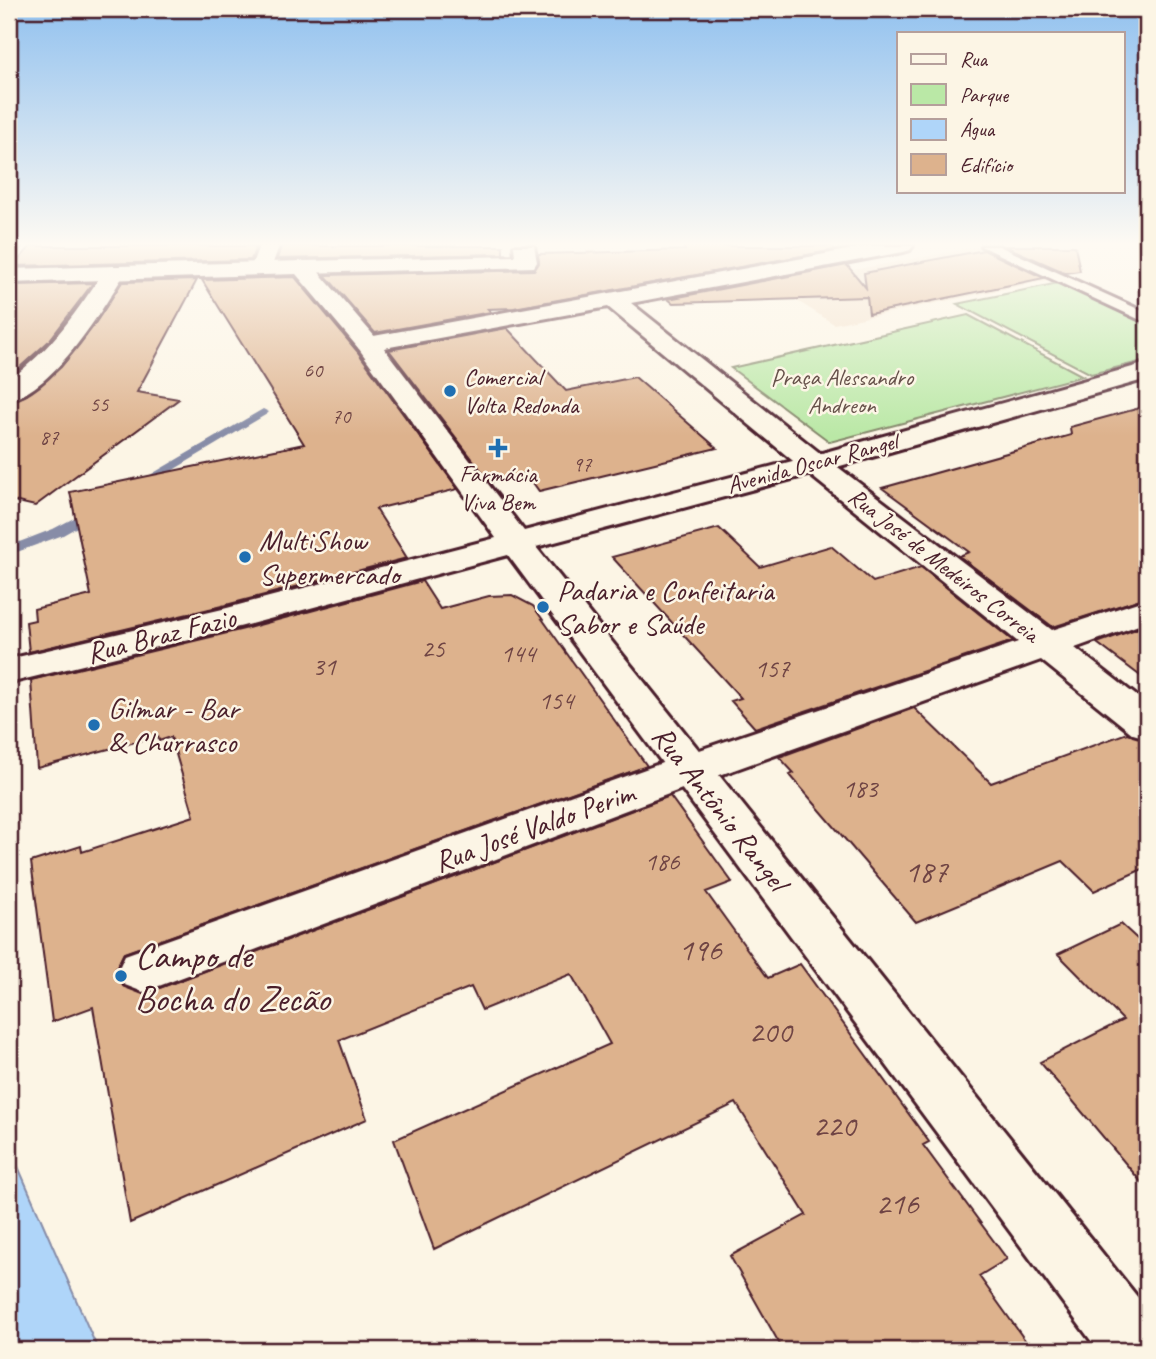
<svg xmlns="http://www.w3.org/2000/svg" width="1156" height="1359" font-family="Caveat,sans-serif">
	<rect width="100%" height="100%" fill="#fcf5e5"/>
	<filter id="ink" filterUnits="userSpaceOnUse"><feTurbulence type="fractalNoise" baseFrequency=".0143" numOctaves="2"/><feDisplacementMap in="SourceGraphic" scale="14" xChannelSelector="R" yChannelSelector="G"/><feConvolveMatrix kernelMatrix="1 2 1 2 8 2 1 2 1" color-interpolation-filters="sRGB"/></filter>
	<g filter="url(#ink)">
		<path fill="#f3e1cb" d="M977,247L1048,280L834,324L772,285Z"/>
		<path fill="#bae8a6" stroke="#828468" stroke-width="2" d="M1063,282L1147,322V360L1091,374L957,304Z
			M968,315L1083,376L830,442L731,368Z"/>
		<path fill="#afd5f9" stroke="#878ca7" stroke-width="2" d="M9,1146L98,1350H9Z"/>
		<g fill="none" stroke-linecap="round" stroke-linejoin="round">
			<path fill="#878ca7" fill-rule="evenodd" d="M263,409L269,412L267,414L143,488H135L133,485Z
				M95,507L101,511L100,514L63,535L9,555V546L53,529Z"/>
		</g>
		<path fill="#ddb28d" stroke="#4a1f2b" stroke-width="2" d="M31,246H256L251,260L13,266Z
			M281,246H503V254L277,259Z
			M683,246H832L835,250L514,308L488,309L491,312L375,333L325,275L534,270L539,263L538,254L685,250Z
			M1005,246H1075L1080,271L1066,273Z
			M984,250L1044,278L869,314L867,297L673,303L668,299L847,265L866,288L864,273Z
			M295,277L357,351L458,489L376,509L407,558L226,605L29,652L26,622L35,620L34,609L91,595L70,492L304,444L202,280Z
			M197,280L137,392L179,399L35,506L9,500V402L27,395L61,367L92,328L122,282Z
			M93,283L49,341L9,377V285Z
			M507,328L566,391L635,377L717,448L539,491L526,473L490,482L389,350Z
			M1147,406V597L1053,627L959,556L969,552L882,488L1071,435L1070,427Z
			M719,528L760,567L831,546L873,582L921,567L1013,641L755,728L731,701L741,698L612,557Z
			M422,581L440,609L489,596L512,595L533,606L647,766L124,953L116,969L123,986L144,994L670,796L732,882L706,892L768,978L800,964L929,1142L923,1145L1007,1259L979,1276L1032,1350H783L730,1256L806,1215L736,1103L434,1249L394,1140L610,1044L571,974L482,1010L471,987L339,1040L367,1119L130,1223L93,1007L52,1022L31,862L81,846L82,852L194,816L171,737L159,741L158,736L37,768L31,680L244,629Z
			M1147,625V681L1097,643Z
			M914,708L991,783L1127,733L1147,740V867L1094,891L1063,861L916,922L790,775L794,773L779,757Z
			M1121,924L1147,948V1189L1040,1062L1123,1020L1058,954Z"/>
		<g fill="none" stroke-linecap="round" stroke-linejoin="round">
			<g stroke="#4a1f2b" stroke-width="6">
				<path id="service" d="M981,246H999L1147,313V323Z"/>
			</g>
			<g stroke="#4a1f2b" stroke-width="6">
				<path id="minor" d="M9,246H20L16,252L9,254Z
					M259,246H279L269,274H253L250,269Z
					M514,246H534L537,262L534,267L302,273L294,272L291,267L294,262L302,261L515,256Z
					M869,246H913L910,250L903,252L631,303L826,458L1052,630L1147,599V622L1075,648L1147,704V738L1133,734L1041,660L706,780L143,992L125,985L118,970L125,955L676,758L1018,642L804,470L608,307L368,351L359,349L356,344L359,339L368,337Z
					M114,266L122,268L125,273C102,310 54,390 9,400V380C51,350 78,310 106,268Z"/>
			</g>
			<g stroke="#4a1f2b" stroke-width="6">
				<path id="secondary" d="M302,261L310,262L377,339L524,531L804,458L1147,363V379L826,470L536,547L1147,1309V1350H1098L508,555L243,626L9,683V659L227,608L496,538L359,349L296,274L9,283V269Z"/>
			</g>
			<use href="#service" fill="#fcf5e5" fill-rule="evenodd"/>
			<use href="#minor" fill="#fcf5e5" fill-rule="evenodd"/>
			<use href="#secondary" fill="#fcf5e5" fill-rule="evenodd"/>
		</g>
	</g>
	<linearGradient id="sky" x2="0" y2="1"><stop stop-color="#91c1ef"/><stop offset="0.56" stop-color="#fefaf3"/><stop offset="1" stop-color="#fefaf3" stop-opacity="0"/></linearGradient>
	<rect width="1156" height="436" fill="url(#sky)"/>
	<g fill="#1f6fb2" stroke="#fcf5e5" stroke-width="2.5">
		<circle cx="450" cy="391" r="7"/>
		<path d="M494.5 437.5h7v7h7v7h-7v7h-7v-7h-7v-7h7z"/>
		<circle cx="245" cy="557" r="7"/>
		<circle cx="543" cy="607" r="7"/>
		<circle cx="94" cy="725" r="7"/>
		<circle cx="121" cy="976" r="7"/>
	</g>
	<g text-anchor="middle" dominant-baseline="central" stroke-width="5" stroke-linejoin="round" paint-order="stroke">
		<g font-size="21" fill="#6f4444">
			<text x="313" y="370">60</text>
			<text x="99" y="404">55</text>
			<text x="341" y="416">70</text>
			<text x="49" y="437">87</text>
			<text x="582" y="464">97</text>
		</g>
		<g font-size="24" fill="#4a1f2b" stroke="#fcf5e5" text-anchor="start">
			<text x="464" y="377">Comercial<tspan x="464" dy="28">Volta Redonda</tspan></text>
			<text x="498" y="474" text-anchor="middle">Farmácia<tspan x="498" dy="28">Viva Bem</tspan></text>
		</g>
		<g font-size="24" fill="#66514a" stroke="#fcf5e5">
			<text x="842" y="377">Praça Alessandro<tspan x="842" dy="28">Andreon</tspan></text>
		</g>
		<g font-size="24" fill="#4a1f2b" stroke="#fcf5e5">
			<text transform="translate(812 463) rotate(-15)">Avenida Oscar Rangel</text>
			<text transform="translate(944 565) rotate(38)">Rua José de Medeiros Correia</text>
		</g>
		<g font-size="26" fill="#6f4444">
			<text x="433" y="648">25</text>
			<text x="518" y="653">144</text>
			<text x="324" y="666">31</text>
			<text x="772" y="668">157</text>
			<text x="556" y="700">154</text>
			<text x="860" y="788">183</text>
			<text x="662" y="861">186</text>
		</g>
		<g font-size="30" fill="#4a1f2b" stroke="#fcf5e5" text-anchor="start">
			<text x="259" y="540">MultiShow<tspan x="259" dy="34">Supermercado</tspan></text>
			<text x="557" y="590">Padaria e Confeitaria<tspan x="557" dy="34">Sabor e Saúde</tspan></text>
			<text x="108" y="708">Gilmar - Bar<tspan x="108" dy="34">&amp; Churrasco</tspan></text>
		</g>
		<g font-size="30" fill="#4a1f2b" stroke="#fcf5e5">
			<text transform="translate(161 635) rotate(-14)">Rua Braz Fazio</text>
			<text transform="translate(720 808) rotate(52)">Rua Antônio Rangel</text>
			<text transform="translate(534 827) rotate(-20)">Rua José Valdo Perim</text>
		</g>
		<g font-size="32" fill="#6f4444">
			<text x="926" y="871">187</text>
			<text x="700" y="949">196</text>
			<text x="770" y="1031">200</text>
			<text x="834" y="1125">220</text>
			<text x="897" y="1203">216</text>
		</g>
		<g font-size="37" fill="#4a1f2b" stroke="#fcf5e5" text-anchor="start">
			<text x="135" y="955">Campo de<tspan x="135" dy="43">Bocha do Zecão</tspan></text>
		</g>
	</g>
	<rect width="1156" height="1359" fill="none" stroke="#fcf5e5" stroke-width="35"/>
	<rect x="18" y="18" width="1121" height="1324" fill="none" stroke="#4a1f2b" stroke-width="2.5" filter="url(#ink)"/>
	<rect x="897" y="32" width="228" height="161" fill="#fcf5e5" stroke="#b59f9b" stroke-width="2"/>
	<rect x="911" y="54" width="35" height="10" fill="#fcf5e5" stroke="#b59f9b" stroke-width="2"/>
	<text x="960" y="66" font-size="21" fill="#4a1f2b">Rua</text>
	<rect x="911" y="84" width="35" height="21" fill="#bae8a6" stroke="#b59f9b" stroke-width="2"/>
	<text x="960" y="102" font-size="21" fill="#4a1f2b">Parque</text>
	<rect x="911" y="119" width="35" height="21" fill="#afd5f9" stroke="#b59f9b" stroke-width="2"/>
	<text x="960" y="136" font-size="21" fill="#4a1f2b">Água</text>
	<rect x="911" y="154" width="35" height="21" fill="#ddb28d" stroke="#b59f9b" stroke-width="2"/>
	<text x="960" y="172" font-size="21" fill="#4a1f2b">Edifício</text>
</svg>
